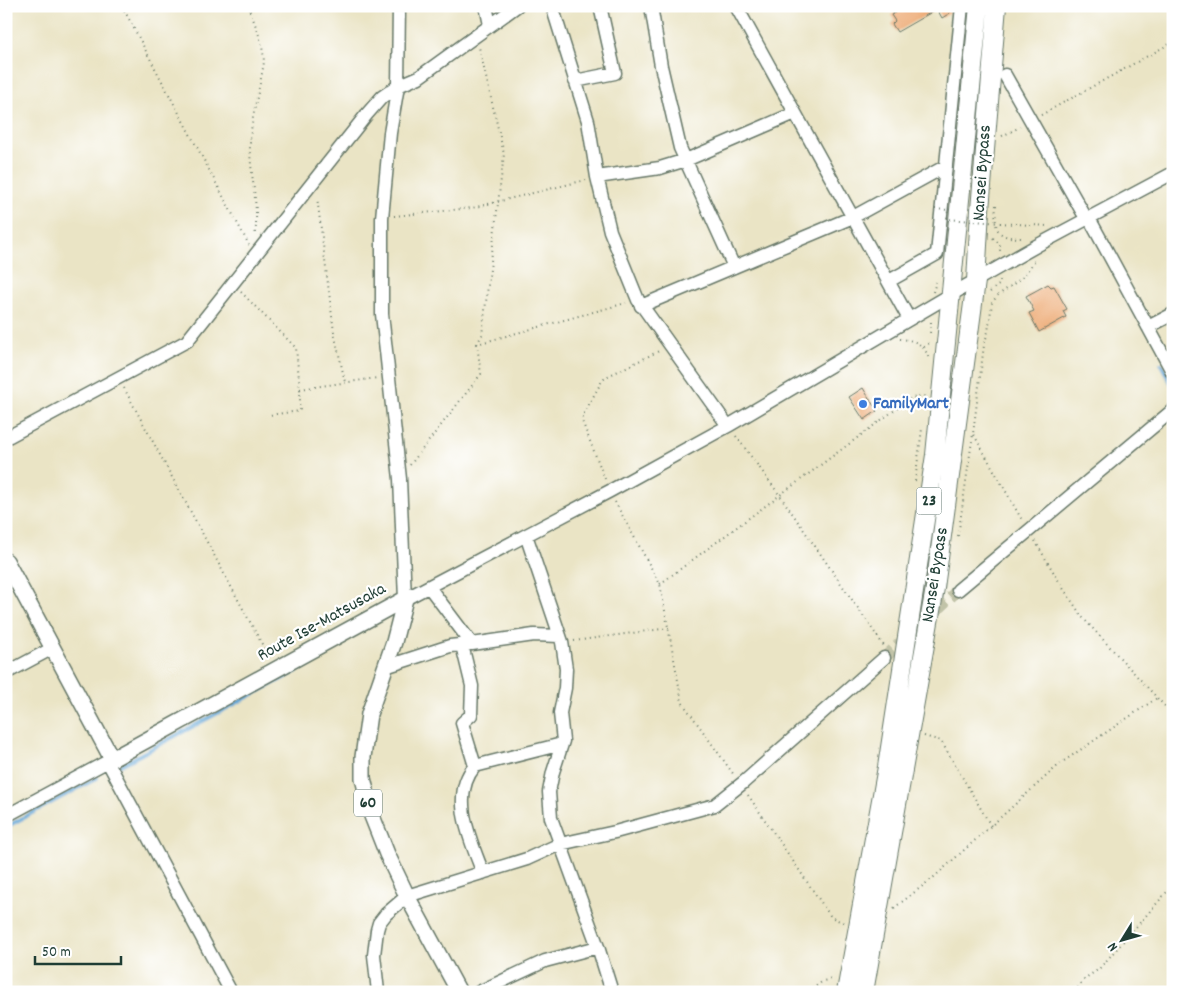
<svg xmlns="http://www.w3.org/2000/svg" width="1179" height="998" font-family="Dekko,sans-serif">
	<rect width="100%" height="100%" fill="#fff"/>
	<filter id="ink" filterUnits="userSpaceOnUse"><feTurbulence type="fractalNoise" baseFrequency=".02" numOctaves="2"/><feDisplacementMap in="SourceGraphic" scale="10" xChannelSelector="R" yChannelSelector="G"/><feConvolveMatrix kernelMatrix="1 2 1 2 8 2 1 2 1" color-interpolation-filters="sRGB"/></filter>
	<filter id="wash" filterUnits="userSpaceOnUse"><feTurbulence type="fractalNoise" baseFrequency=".0096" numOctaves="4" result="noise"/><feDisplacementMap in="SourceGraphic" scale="20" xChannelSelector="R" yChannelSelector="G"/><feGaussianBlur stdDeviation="1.12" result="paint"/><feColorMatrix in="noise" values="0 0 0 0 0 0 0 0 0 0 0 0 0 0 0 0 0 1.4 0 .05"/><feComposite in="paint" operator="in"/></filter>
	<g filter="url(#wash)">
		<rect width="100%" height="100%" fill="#eae4c5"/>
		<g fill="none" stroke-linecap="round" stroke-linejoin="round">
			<path stroke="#61a5d6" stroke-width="4" d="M1161,364L1173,386
				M119,766L313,662
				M6,827L97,778"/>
		</g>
		<g id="blocks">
			<path fill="#edaa75" d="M906,6H946L950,13L942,18L937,9L897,32L892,24L895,21L891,15Z
				M1048,284L1051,287L1054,286L1067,309L1063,311L1066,317L1039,332L1029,313L1034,311L1026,296Z
				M863,388L877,411L864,420L849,397Z"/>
		</g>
	</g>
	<g filter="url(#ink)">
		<use href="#blocks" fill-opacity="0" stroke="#667767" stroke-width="1"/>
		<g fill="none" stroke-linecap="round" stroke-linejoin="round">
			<path stroke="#c1c3a8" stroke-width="12" stroke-dasharray="12 6" stroke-linecap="butt" d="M884,658L958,590"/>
			<g stroke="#667767" stroke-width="15">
				<path id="minor" d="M399,6L398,86L390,133L382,218V314L400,479L405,599L610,491L728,426L952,294L1038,245L1173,173
					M486,6L490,25
					M552,6L588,121L597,177L610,231L638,300L728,426
					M651,6L661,66L680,148L734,267
					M736,6L909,319
					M1005,75L1087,220
					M575,81L615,73L600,6
					M597,177L660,168L686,160L795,113
					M1089,218L1173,373
					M889,281L937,254L962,6
					M641,306L853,217L946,166
					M1148,327L1173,314
					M6,438L187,341L367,114L382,97L398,86L419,77L517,6
					M526,535L562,642L566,669L565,688L560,713L563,741L553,772L549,792L551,818L598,947L612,992
					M429,587L472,644L534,635L559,636
					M958,590L1173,410
					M462,645L472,686L471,715L462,723L475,766
					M385,667L450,646L469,644
					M6,673L53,648
					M112,759L110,766L231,992
					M6,816L112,759
					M483,873C471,841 449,796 475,766L562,744
					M378,992L374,955L377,930L379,923L386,914L407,896L527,859L560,844L615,832L715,805L744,782L884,658
					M479,992L545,961L598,947"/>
			</g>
			<g stroke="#667767" stroke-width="18">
				<path id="major" d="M6,561L112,759L405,599
					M405,599L394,642L369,714L363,757V778L372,816L387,854L407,896L459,992"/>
			</g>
			<g stroke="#667767" stroke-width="20">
				<path id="highway" d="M846,992L887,767L935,455L979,6
					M864,992L935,588L976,281L980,210L997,6"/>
			</g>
			<path stroke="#667767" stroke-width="2" stroke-dasharray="1 4" stroke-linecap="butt" d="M122,6L249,245
				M248,6C255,24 263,42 264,62C260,88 249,125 250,150C251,179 259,207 255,236
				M1041,115L1173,42
				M1002,136L1020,127
				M317,197L334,332L345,382
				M996,205C994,233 997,238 1025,238
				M394,216L472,208L586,180
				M1000,223L1047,226
				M993,238L1000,244V252
				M241,292L296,348L300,389V411L269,415
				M933,292L936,282
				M990,292L1000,284V279
				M931,322L930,333L932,336
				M900,339C915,340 925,344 929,360
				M477,344L482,335L504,154L479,47
				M924,347L932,341
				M124,388L270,659
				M300,389L377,378
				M974,435L1022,520
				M736,436L781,497L884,646
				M410,465L481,374L477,344L626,303
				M605,479L582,421L583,415L602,381L606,377L659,351
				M915,481L922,429
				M615,502L660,584L682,702L734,775
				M958,536L973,434L984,345L988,332L992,303L997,296L1023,277L1035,260
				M1035,541L1063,588L1083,618L1173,715
				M660,584L911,398L926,396
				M574,641L669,628
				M924,736L941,741L991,826
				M748,795L831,917L844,923
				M894,908L933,878L1061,763L1157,698
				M808,992L823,981L833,979
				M1075,992L1084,979L1099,969L1173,885"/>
			<use href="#minor" stroke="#fff" stroke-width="12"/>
			<use href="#major" stroke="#fff" stroke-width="15"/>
			<use href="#highway" stroke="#fff" stroke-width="18"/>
			<path stroke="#667767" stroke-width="2" stroke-dasharray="1 4" stroke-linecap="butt" d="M935,209L948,210L947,219L1000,223"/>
		</g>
	</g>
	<circle fill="#3f7fe0" stroke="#fff" stroke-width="2" cx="863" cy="404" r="5"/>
	<g text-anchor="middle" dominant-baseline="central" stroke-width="4.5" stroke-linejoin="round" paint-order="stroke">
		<g fill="#fff" stroke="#627771" stroke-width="1">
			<rect x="916.5" y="487.5" width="25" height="27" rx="4"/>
			<rect x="354" y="789.5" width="28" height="27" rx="4"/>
		</g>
		<g font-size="16" font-weight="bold" fill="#1f3d34">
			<text x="929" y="501">23</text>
			<text x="368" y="803">60</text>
		</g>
		<g font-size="18" fill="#1f3d34" stroke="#fff">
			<text transform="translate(983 173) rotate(-86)">Nansei Bypass</text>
			<text transform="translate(936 575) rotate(-81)">Nansei Bypass</text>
			<text transform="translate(322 623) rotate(-29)">Route Ise-Matsusaka</text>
		</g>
		<g font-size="18" font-weight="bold" fill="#366cbe" stroke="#fff" text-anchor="start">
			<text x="873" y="404">FamilyMart</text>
		</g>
	</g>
	<rect width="1179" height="998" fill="none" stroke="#fff" stroke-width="25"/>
	<g transform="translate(1122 940) rotate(233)" stroke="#ffffff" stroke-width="4" paint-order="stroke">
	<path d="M0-4L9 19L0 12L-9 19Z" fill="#1f3d34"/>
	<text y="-8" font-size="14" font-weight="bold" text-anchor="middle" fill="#1f3d34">N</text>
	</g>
	<path d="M35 956v8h86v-8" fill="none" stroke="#1f3d34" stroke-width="2.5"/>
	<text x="42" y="956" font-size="15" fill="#1f3d34" stroke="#ffffff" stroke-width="4" paint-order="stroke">50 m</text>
</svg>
